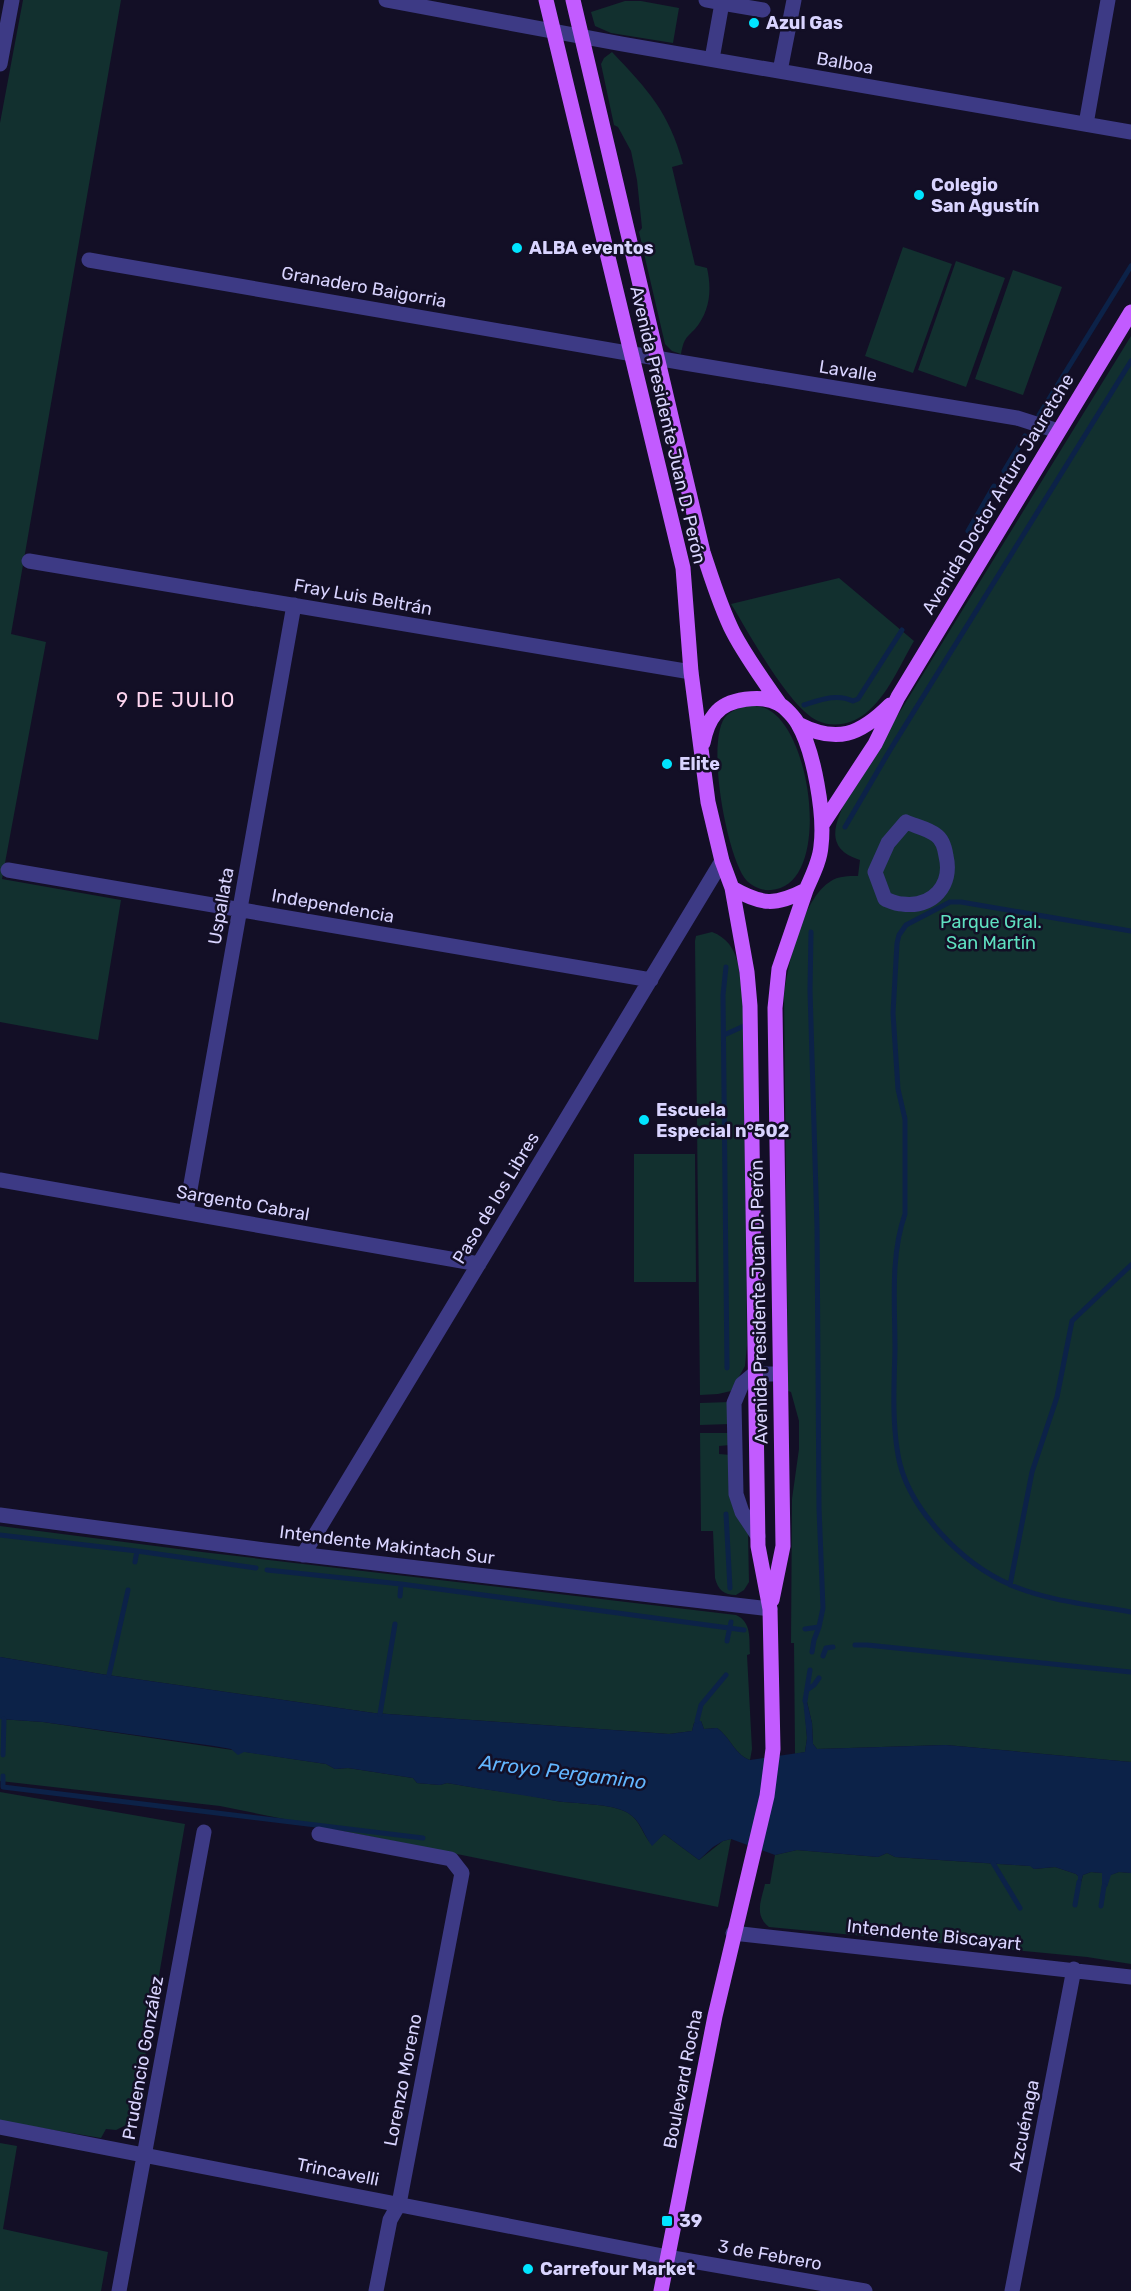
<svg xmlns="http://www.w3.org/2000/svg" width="1131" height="2291" font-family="Rubik,sans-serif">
	<rect width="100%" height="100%" fill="#130f26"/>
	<path fill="#12302f" d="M23,0H121L11,634L46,642L2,879L121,900L98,1040L0,1022V123Z
		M625,1H641L679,8L673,43L611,33L595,26L591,12Z
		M612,52C648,90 669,112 683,164L672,167L695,265L707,268C712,290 710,311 695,329C685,339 684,339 681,354L672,351L665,344L639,232L642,228L637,180L631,151L618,127L614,125L601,64L604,58Z
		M903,247L952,264L913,373L865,356Z
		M956,261L1005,278L966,387L918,370Z
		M1013,270L1062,287L1023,395L975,379Z
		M1131,336V1762L946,1745L817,1749L813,1744L812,1723L807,1702L804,1700L807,1738L805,1752L795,1754L794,1643H791L792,1499L799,1449V1421L791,1392L788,1391V1375L784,995C788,964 802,898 831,881C839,876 848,876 858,876L860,860C822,848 836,821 848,796Z
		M839,578L914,641C900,665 888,695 866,713C853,724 834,728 818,721C789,708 749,633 731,604Z
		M752,705C756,706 761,707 765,708C813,727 833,887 771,890C763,891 753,887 747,881C727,860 704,736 727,715C734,709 743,707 752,705Z
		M712,932C742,943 740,977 743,1004L747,1345L745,1366L731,1391L718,1394L700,1395L695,941L696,936Z
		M634,1154H695L696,1282H634Z
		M730,1402V1424L700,1425V1403Z
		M700,1433H730V1445L719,1446V1454L731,1455L748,1534L749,1582L744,1590L736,1595C724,1595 718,1590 715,1578L713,1531H701Z
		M0,1526L202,1552L736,1615C752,1622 749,1639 750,1654L747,1655L752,1749L750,1760C736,1756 730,1737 717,1728L704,1729L701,1721H698L694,1723L692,1731L669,1734L374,1713L101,1674L0,1657Z
		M0,1719L43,1722L326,1764L335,1769L348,1768L413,1778L417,1783L440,1785L447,1783C484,1790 520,1793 556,1801C574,1804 612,1803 628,1813C641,1821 642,1834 652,1845L664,1834L699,1860L723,1841L731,1839L718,1907L220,1806L0,1781Z
		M0,1792L185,1824L134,2121L116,2130L106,2129L101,2138L0,2121Z
		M797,1850L878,1857L887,1853L895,1857L1031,1866L1034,1869L1055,1867L1076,1874L1078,1876V1881L1081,1882L1083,1875L1091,1872L1102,1873L1107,1886L1110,1875L1119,1872L1131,1873V1964L1087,1957L769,1927C754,1915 761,1901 765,1884H770L775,1855Z
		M0,2143L17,2146L3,2229L108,2252L101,2291H0Z"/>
	<path fill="#0c2248" d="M0,1657L101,1674L374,1713L669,1734L692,1731L694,1723L697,1721H701L704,1729L717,1728C730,1737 736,1756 750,1760L805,1752L807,1738L803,1700L807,1702L812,1723L813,1744L817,1749L946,1745L1131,1762V1873L1119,1872L1111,1875L1107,1887L1102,1886V1873L1091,1872L1083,1875L1081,1882L1078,1881V1876L1076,1874L1055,1867L1034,1869L1030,1866L895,1857L887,1853L878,1857L797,1850L775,1855L731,1839L723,1841L713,1847L699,1860L664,1834L652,1846C643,1834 641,1821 628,1813C612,1803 574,1804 556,1801C520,1794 484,1790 447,1783L440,1785L417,1783L413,1778L348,1768L335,1769L326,1764L244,1752L238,1755L231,1749L214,1746L43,1722L0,1719Z"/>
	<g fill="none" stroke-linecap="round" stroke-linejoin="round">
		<path stroke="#0c2248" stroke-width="5" d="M1039,415L1131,266
			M1004,471L1025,436
			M968,531L994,486
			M804,705C820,700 837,693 853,701L858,699L902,630
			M845,827L890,750L1131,361
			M1131,931L961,902H950L906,925L899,935L897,943L893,1013L898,1089L905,1119V1214C890,1256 895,1306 895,1350C894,1384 892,1421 898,1455C907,1508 962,1564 1011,1585C1048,1601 1092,1605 1131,1612
			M811,932L810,990L817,1227L819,1508L823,1608L819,1627L814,1640L812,1652
			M726,967L723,995L727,1368
			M724,1035L744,1026
			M726,1514L730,1588
			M0,1535L137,1551L256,1568
			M135,1562L137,1551
			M267,1570L401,1584L744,1630
			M1010,1585L1032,1472L1057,1397L1072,1321L1131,1265
			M400,1596L401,1584
			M805,1629L819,1627
			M727,1641L731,1622
			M855,1645H867L1131,1672
			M823,1656L826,1648L833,1647
			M109,1675L128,1590
			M807,1690L814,1685L819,1678
			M805,1701L810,1670
			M380,1714L395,1624
			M697,1721L701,1705L726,1675
			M3,1755L4,1719
			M3,1776V1787L423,1838
			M993,1863L1020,1908
			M1075,1905L1079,1882
			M1101,1906L1104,1886"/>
		<path stroke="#3d3a85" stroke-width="15" d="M386,0L622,44L1131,132
			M706,0L722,3L712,59
			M722,3L763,10
			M0,64L12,0
			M780,71L794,0
			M1086,124L1108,0
			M89,260L685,363L1017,418L1058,431
			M29,561L691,672
			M906,822C915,826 929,829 936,835C942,839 945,849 946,856C953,885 933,908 902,904C896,904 890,901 885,899L875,872L888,843Z
			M8,870L651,980
			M0,1180L479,1264
			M186,1212L294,605
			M0,1515L264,1550L770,1609
			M758,1536L742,1512L736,1494L734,1403L742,1384L754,1374H780
			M303,1555L722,861
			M319,1834L451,1859L462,1873L399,2204L390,2220L376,2291
			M733,1933L1131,1977
			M0,2127L668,2257L865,2291
			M119,2291L204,1832
			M1012,2291L1074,1969"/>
		<path stroke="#c25bff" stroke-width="15" d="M546,0L683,568L691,672L708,802L722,861L732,888L747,972L750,1006L758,1546L770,1609L773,1749L767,1796L715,2016L661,2291
			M573,0L703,552C712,579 720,606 733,632C746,657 763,680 779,703
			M798,724C837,744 860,735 890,705
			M703,743C705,733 708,722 715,714C727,698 763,694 779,704C785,707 795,718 798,724C814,751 825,815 821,846C820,861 812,876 806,890C775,906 762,905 732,888
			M822,825L875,744L898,697L1131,312
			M772,1600L783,1546L775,1008L779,969L806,890"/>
	</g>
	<g fill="#00e5ff" stroke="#130f26" stroke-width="2">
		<circle cx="754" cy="23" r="6"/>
		<circle cx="919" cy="195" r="6"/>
		<circle cx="517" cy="248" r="6"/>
		<circle cx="667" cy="764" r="6"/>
		<circle cx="644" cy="1120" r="6"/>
		<rect x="661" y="2215" width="12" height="12" rx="3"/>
		<circle cx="528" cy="2269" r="6"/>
	</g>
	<g text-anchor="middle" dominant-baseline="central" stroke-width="5" stroke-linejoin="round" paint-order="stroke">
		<g font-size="18" font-weight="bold" fill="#d9d4ff" stroke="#130f26" text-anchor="start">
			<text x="766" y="23">Azul Gas</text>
			<text x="931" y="185">Colegio<tspan x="931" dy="21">San Agustín</tspan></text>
			<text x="529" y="248">ALBA eventos</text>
			<text x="679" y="764">Elite</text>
			<text x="656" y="1110">Escuela<tspan x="656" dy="21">Especial n°502</tspan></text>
			<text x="679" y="2221">39</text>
			<text x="540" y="2269">Carrefour Market</text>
		</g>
		<g font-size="18" fill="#d9d4ff" stroke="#130f26">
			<text transform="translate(845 63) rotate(10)">Balboa</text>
			<text transform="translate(364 287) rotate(10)">Granadero Baigorria</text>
			<text transform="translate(848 371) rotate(9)">Lavalle</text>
			<text transform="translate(668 425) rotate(77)">Avenida Presidente Juan D. Perón</text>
			<text transform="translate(998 494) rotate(-59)">Avenida Doctor Arturo Jauretche</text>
			<text transform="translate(363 597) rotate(10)">Fray Luis Beltrán</text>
			<text transform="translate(221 906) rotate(-80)">Uspallata</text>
			<text transform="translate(333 906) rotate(10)">Independencia</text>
			<text transform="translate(496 1198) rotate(-59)">Paso de los Libres</text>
			<text transform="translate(243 1203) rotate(10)">Sargento Cabral</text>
			<text transform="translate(759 1302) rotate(-91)">Avenida Presidente Juan D. Perón</text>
			<text transform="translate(387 1545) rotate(7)">Intendente Makintach Sur</text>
			<text transform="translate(934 1935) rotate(6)">Intendente Biscayart</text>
			<text transform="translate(143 2058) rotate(-80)">Prudencio González</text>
			<text transform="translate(683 2079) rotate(-79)">Boulevard Rocha</text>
			<text transform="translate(403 2080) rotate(-79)">Lorenzo Moreno</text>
			<text transform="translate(1024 2126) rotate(-79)">Azcuénaga</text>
			<text transform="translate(338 2172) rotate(11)">Trincavelli</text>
			<text transform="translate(770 2255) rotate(10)">3 de Febrero</text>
		</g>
		<g font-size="18" fill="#5fe0c0" stroke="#130f26">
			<text x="991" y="922">Parque Gral.<tspan x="991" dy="21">San Martín</tspan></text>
		</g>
		<g font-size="20" letter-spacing="1.5" fill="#ffd6f0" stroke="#130f26">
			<text x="176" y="700">9 DE JULIO</text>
		</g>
		<g font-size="20" font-style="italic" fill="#62b6ff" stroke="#130f26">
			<text transform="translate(563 1772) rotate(7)">Arroyo Pergamino</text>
		</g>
	</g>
</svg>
